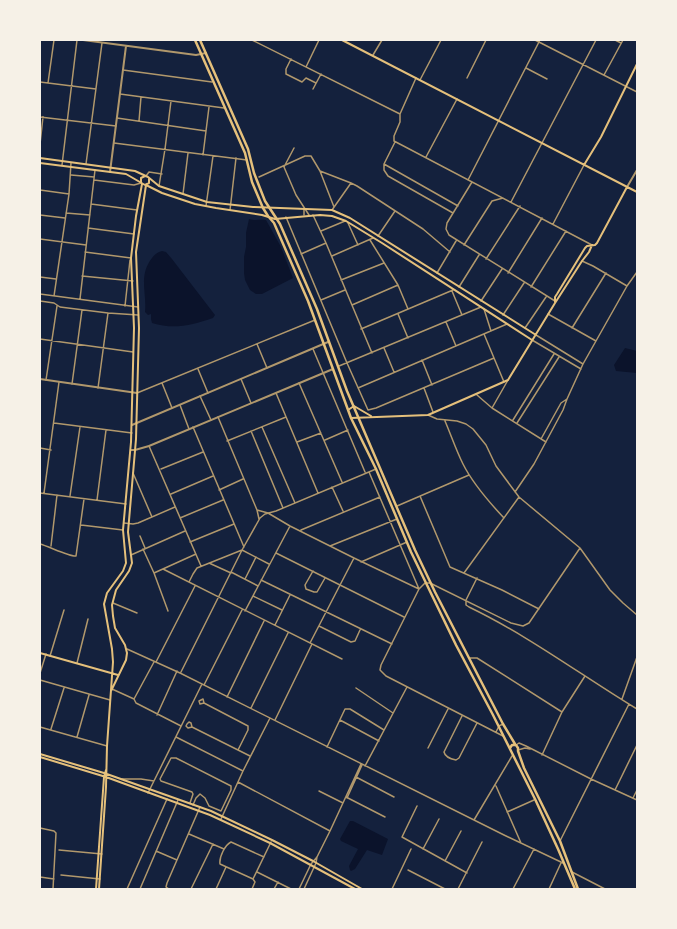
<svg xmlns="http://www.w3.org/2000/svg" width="677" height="929" font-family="Quicksand,sans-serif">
	<rect width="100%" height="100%" fill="#14213d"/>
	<path fill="#0b132b" d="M249,219C255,221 260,219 266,220L281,247L293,278L262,294H256L250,290L245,280L244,273V257L246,247V233Z
		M162,251L166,252L172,259L215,315L213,318C192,325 174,330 152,323L151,319V314L148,315L145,312C147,293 138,276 152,258C155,254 158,252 162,251Z
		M625,348L637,351V373L616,371L614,365Z
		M350,821H353L388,839L382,855L367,850L355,869L351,871L350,870L349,866L358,849L341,841L340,839Z"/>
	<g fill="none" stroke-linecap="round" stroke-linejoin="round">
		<path stroke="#b1986c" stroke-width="1.5" d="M252,40L400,114
			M535,40L637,92
			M615,40L621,43
			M373,55L382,40
			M291,59L286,69V74L302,82L306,78L316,83
			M306,67L319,40
			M526,68L547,79
			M123,70L212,82
			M604,75L623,40
			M416,78L400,114V122L394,136V141L592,245
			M467,78L486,40
			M420,80L441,40
			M40,82L96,89
			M48,83L54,40
			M313,89L321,74
			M120,94L224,108
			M40,117L116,126
			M117,118L206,131
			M139,121L141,97
			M395,142L384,164V170L388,176L453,213
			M114,143L247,160
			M40,144L43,117
			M294,148L284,167L296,195L309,215
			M203,155L209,107
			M426,157L457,99
			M86,164L102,43
			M384,164L458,206
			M62,165L77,40
			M320,171L351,183L357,186L423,229L450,252
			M71,175L94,177
			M146,176L149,172L162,174
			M259,177L305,156H311L320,171L334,207
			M94,180L134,185L141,183
			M468,180L540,40
			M472,182L447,223L446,229L449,235L555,301
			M159,186L165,149L171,101
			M40,190L69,194
			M183,194L188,153
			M511,202L596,40
			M91,204L137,210
			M206,206L213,156
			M230,210L236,158
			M332,210L351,183
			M66,213L90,215
			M40,215L65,218
			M304,215V209
			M313,215L326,243L372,353
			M286,217L347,363L368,410L376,408L494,358
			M348,223L358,245
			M553,224L584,165
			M88,228L134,234
			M321,231L345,221
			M378,236L395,211
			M40,239L86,245
			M370,240L398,285L408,309
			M464,245L492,201L503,198
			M85,252L131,258
			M301,254L326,243
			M332,256L373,238
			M486,259L520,206
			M582,261L593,266L627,286
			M437,273L456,241
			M508,273L542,218
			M82,276L133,281
			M40,277L56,279
			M341,280L384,263
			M459,287L479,255
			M531,287L566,231
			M452,291L462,315
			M40,294L138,307
			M54,296L69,194L71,163
			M80,299L95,170
			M321,300L345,290
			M40,301L54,303L60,307L108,313L138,315
			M481,301L502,269
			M352,305L398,285
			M125,306L130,260
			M484,309L491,331
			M398,314L408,338
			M548,314L596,341
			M503,315L524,283
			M446,322L456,346
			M525,328L546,297
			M572,328L606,273
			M361,329L453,290
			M484,334L504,382
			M536,335L583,364
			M40,339L133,352
			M532,340L581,369
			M257,344L267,368
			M384,348L394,372
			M313,349L365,472
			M422,360L432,385
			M339,366L481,307
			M198,369L208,393
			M241,379L251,403
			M46,380L57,306
			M162,383L172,408
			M299,383L342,482
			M72,384L82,310
			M98,388L108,313
			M358,388L507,324
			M424,388L433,412
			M137,393L315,320
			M276,393L318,493
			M477,395L492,408L546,442
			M200,396L211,420
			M180,405L189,429
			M492,408L508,380
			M428,415L437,419L457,421L466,424L473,429L486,445L496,466L519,497L580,548L610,590L623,603L637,615
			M218,417L257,510L259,519
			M513,420L554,354
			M445,421C451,435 456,450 463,464C473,484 488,501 504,518
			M54,423L132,433
			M517,423L559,357
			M193,427L244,547
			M262,427L295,503
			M251,431L283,508
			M541,439L561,403L567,399
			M325,440L348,430
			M227,441L286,417
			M297,442L321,433
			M149,446L201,566
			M40,448L51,450
			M161,469L203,452
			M369,472L419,589
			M133,473L152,517
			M332,487L343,511
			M219,490L243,479
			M515,492L534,464L563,410L567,399L583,364L627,286L637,272
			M40,493L126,504
			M44,493L59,382
			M171,494L213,476
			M70,496L80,427
			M420,496L450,567L502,590L539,609
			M97,500L106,430
			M397,506L469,475
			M257,510L268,513L290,526L354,558L419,589
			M180,518L223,500
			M124,523L133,524L138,523L175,507
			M81,525L123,530
			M301,530L380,497
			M140,536L145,548
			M190,542L234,524
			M40,544C48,546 70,557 76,556L84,499
			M51,546L57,495
			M330,546L397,519
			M143,549L154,573L168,611
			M276,553L404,617
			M131,555L185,531
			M361,562L407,542
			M209,563L231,573
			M163,569L342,659
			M313,571L305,585L306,589L314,592H317L325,578
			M231,572L258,586
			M154,573L196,554
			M464,573L519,497
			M245,579L256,557
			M261,580L392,644
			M189,582L193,574L197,568L242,550L269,564
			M253,596L282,610
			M466,600L477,578
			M466,601V605L469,607C529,636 581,675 637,709
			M113,603L137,613
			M245,611L290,526
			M275,625L290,595
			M319,626L351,642L355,641L360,630
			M310,643L354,558
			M127,649L180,673L504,835L563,863
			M50,656L64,610
			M470,658H477L562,712
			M156,662L195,586
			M77,663L88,619
			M181,672L242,550L260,518L265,514L276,511L376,469
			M40,673L46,654
			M40,680L110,700
			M204,685L242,610
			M356,688L393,713
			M112,689L134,699L136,703L181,726
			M227,697L264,621
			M134,699L154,662
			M622,699L637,657
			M204,703L203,699L199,701L200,704L204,703L248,726V730L238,750
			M251,708L288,633
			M157,715L177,671
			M462,716L444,752C445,757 451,759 456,760L459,758L477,723
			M275,720L312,644
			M340,720L379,741
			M40,727L107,746
			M192,727L191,723L189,722L187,724L186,726L188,728L192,727L250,756
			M51,729L64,688
			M496,732L499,726L503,724
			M503,736L386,676L380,670L381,665L419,589L425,583H430L511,623L523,626L529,623L580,548
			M77,737L89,695
			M176,737L243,771
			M516,745L519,743L526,746L591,779L637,800
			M327,747L345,709H350L384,730
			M428,748L448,709
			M518,750L525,748L530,749
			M542,755L562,712L585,676
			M365,766L407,687
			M356,777L394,797
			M122,779H141L154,781
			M238,782L330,831
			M496,786L521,843
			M615,790L637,745
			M319,791L343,803
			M148,793L202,684
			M346,797L385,817
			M347,798L362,765
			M633,798L637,790
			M190,803L193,794L192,792L161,781L160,779L171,758H176L231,786V790L221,811L209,806L205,798L200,794L196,798L193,805
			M417,806L402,837L467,873
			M507,812L534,800
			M221,819L243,771L270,718
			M474,820L512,756
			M40,828L54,831L56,833L53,889
			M189,834L224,849
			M560,841L629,704
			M423,849L439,819
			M59,850L102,854
			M156,851L177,860
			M445,861L461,831
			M408,870L445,889
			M257,872L291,889
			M572,872L605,889
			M61,875L100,879
			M40,877L54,879
			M253,879L220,864C219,857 225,845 231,842L264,857
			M127,889L167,799
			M140,889L178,800
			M169,889L166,887L167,883L200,807
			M191,889L213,844
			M216,889L226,867
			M252,889L255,882L253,879L271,842
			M274,889L278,882
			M299,889L311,864L317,857L330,831L361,764
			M304,889L316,863L317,857
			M392,889L411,849
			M458,889L482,842
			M513,889L534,849
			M549,889L561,863"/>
		<path stroke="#b1986c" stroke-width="2" d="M83,40L196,55L206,53
			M110,172L126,46
			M627,187L637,170
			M40,379L137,393
			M132,425L328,342
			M131,450H135L149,446L333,369"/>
		<path stroke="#e5c07b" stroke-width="2" d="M342,40L637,192
			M40,158L135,171L148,177L159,186L207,202L253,207L332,210L350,218L536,335
			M40,163L126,174L145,185L149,183V179
			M584,165L601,137L637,64
			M141,182V178L145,176
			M146,185L162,193L195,204L216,208L262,215L275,219L320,215L332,216L346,221L382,243L532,340
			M555,302V297L557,294L585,248L587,246L595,245L597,243L627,187
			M348,410L354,406L371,416
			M351,418L428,415L508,380L555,303L582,261L589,252L592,245
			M40,653L118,675
			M111,691L126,660L127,653L125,645L115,628L113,616L112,605L116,590L129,571L132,563L128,532L136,439L139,328L136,252L146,185
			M40,754L104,773L211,811L272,840L313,861L362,889
			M40,757L106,777L210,815L270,843L355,889
			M96,889L104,777L106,770
			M99,889L106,787L107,746L113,662L112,649L104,604L107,593L123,571L126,563L123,530L131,442L134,328L131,258L136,216L142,184"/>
		<path stroke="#e5c07b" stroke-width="2.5" d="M195,40L245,153L252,182L263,208L268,216L274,223L308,301L351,418L376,469L411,552L456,645L493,715L535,799L558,849L575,889
			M200,40L248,149L254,173L265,201L280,224L317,309L347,391L415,550L435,592L503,724L515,744
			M510,748L512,745H516L518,748V751
			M518,751L524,768L560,841L578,889"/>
	</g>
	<rect width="677" height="929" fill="none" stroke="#f6f1e7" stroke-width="82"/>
</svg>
